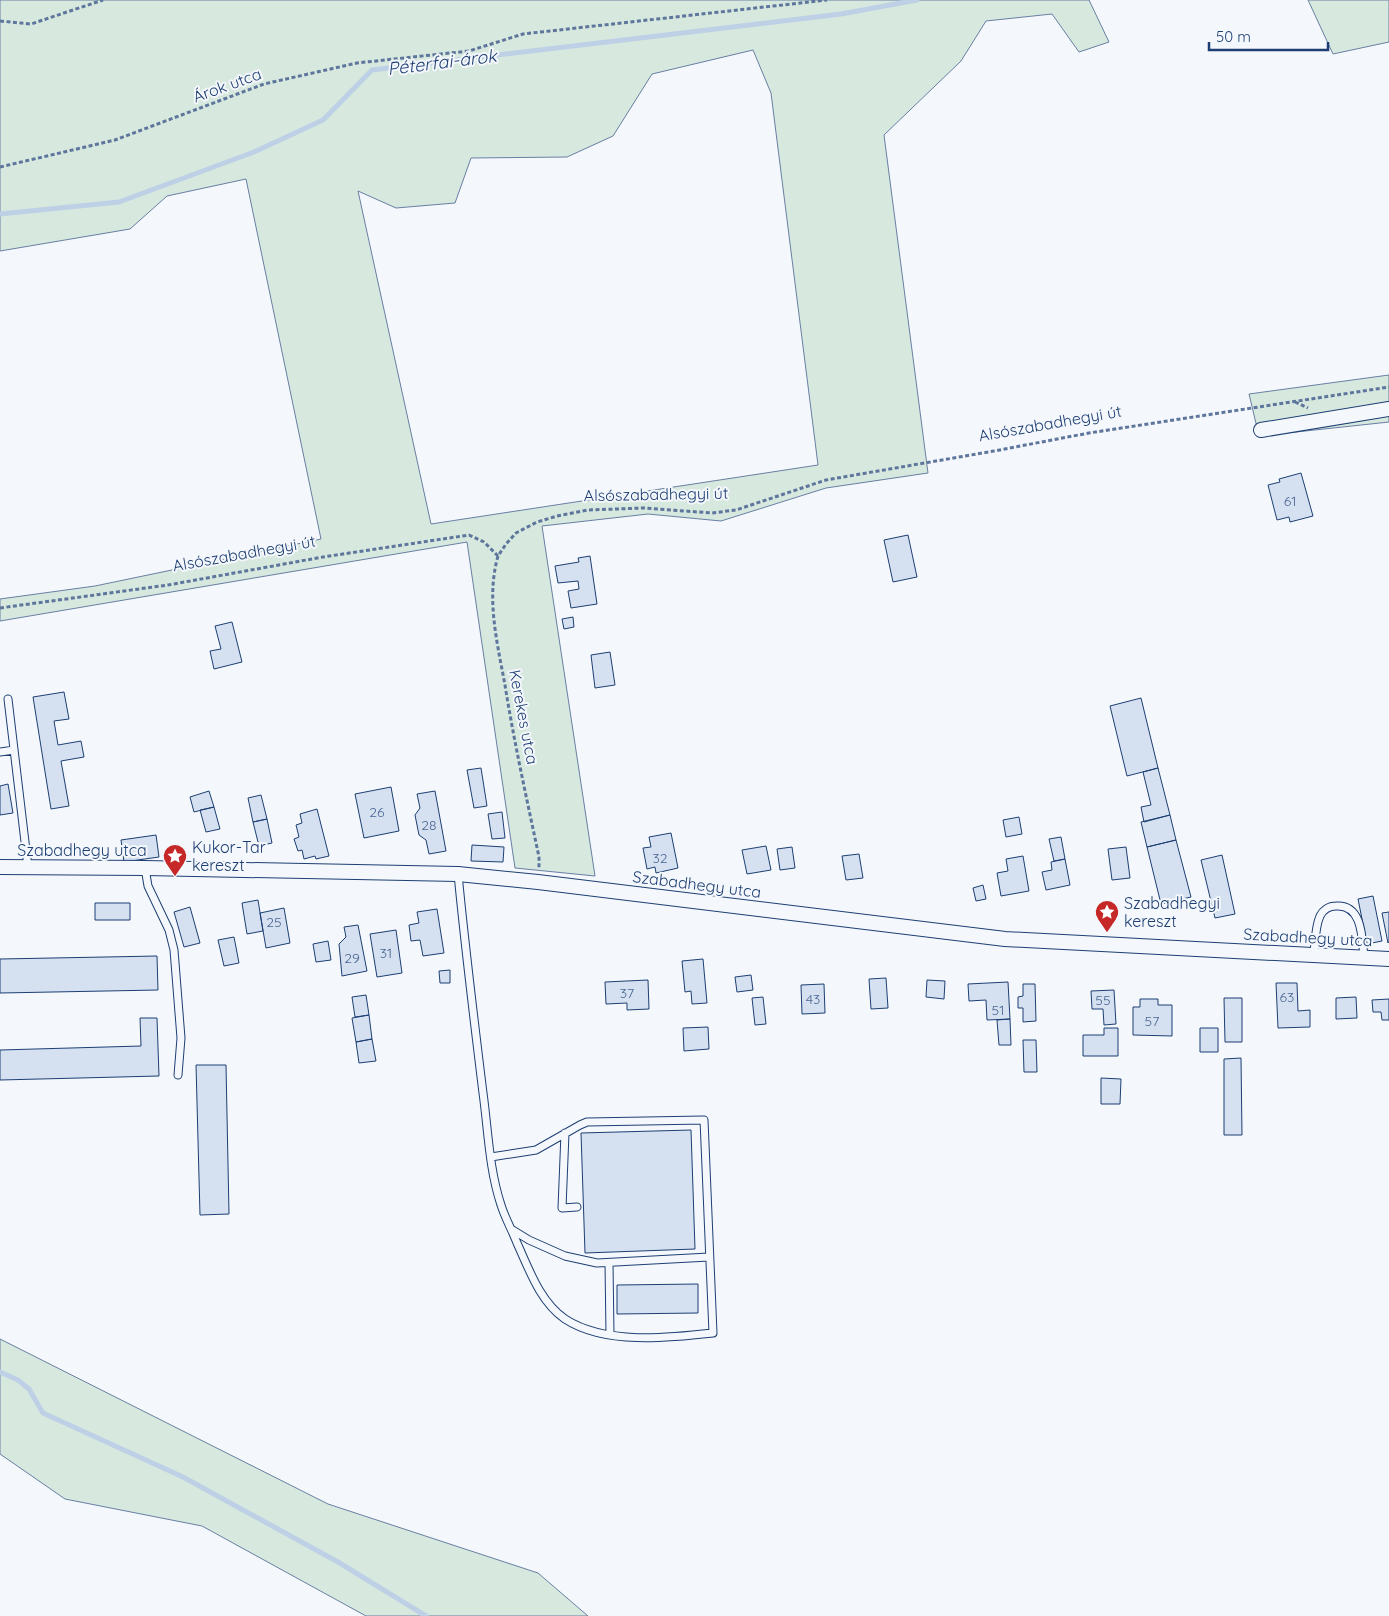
<svg xmlns="http://www.w3.org/2000/svg" width="1389" height="1616" font-family="Quicksand,sans-serif">
	<rect width="100%" height="100%" fill="#f4f7fb"/>
	<path fill="#d7e8df" stroke="#687fa3" fill-rule="evenodd" d="M0,0H1089L1109,42L1079,52L1052,14L986,21L961,61L884,135L928,473L826,488L721,521L648,514L542,526L595,876L515,868L467,542L0,621V599L95,586L321,539L246,179L167,196L130,229L0,251ZM753,50L771,93L818,465L431,524L358,191L396,208L455,203L471,158L567,157L613,136L652,74Z
		M1308,0H1389V42L1333,54Z
		M1389,375V422L1259,436L1249,394Z
		M0,1339L328,1504L538,1573L588,1616H366L202,1526L65,1499L0,1454Z"/>
	<g fill="none" stroke-linecap="round" stroke-linejoin="round">
		<path stroke="#bed0e5" stroke-width="5" d="M0,214L119,202L254,152L323,120L372,70L841,14L917,0
			M0,1372L18,1380L29,1389L43,1413L183,1477L338,1562L426,1616"/>
	</g>
	<path fill="#d5e0f0" stroke="#1d3f73" d="M1301,473L1313,516L1290,522L1289,517L1277,520L1268,485L1280,482L1279,479Z
		M908,535L917,577L893,582L884,540Z
		M590,556L597,604L571,608L568,591L579,589L578,581L558,583L555,566L579,562L578,558Z
		M573,617L574,627L564,629L562,619Z
		M232,622L242,662L214,669L210,651L221,649L215,626Z
		M610,652L615,685L595,688L591,655Z
		M64,692L69,719L54,721L58,745L81,741L84,757L61,761L69,806L51,809L33,697Z
		M1141,698L1158,768L1127,776L1110,706Z
		M481,768L487,806L474,808L467,770Z
		M1158,768L1170,815L1144,822L1141,807L1151,805L1143,772Z
		M8,784L13,813L0,815V786Z
		M391,787L399,831L364,838L355,794Z
		M209,791L214,807L194,812L190,797Z
		M435,791L446,851L429,854L426,840L419,835L415,815L420,808L417,794Z
		M261,795L267,819L253,822L248,798Z
		M214,807L220,829L206,832L200,810Z
		M317,809L329,856L316,859L315,856L304,859L302,850L298,851L294,839L299,837L296,825L302,823L300,814Z
		M502,812L505,838L492,839L488,814Z
		M1170,815L1176,840L1147,847L1141,822Z
		M1019,817L1022,834L1006,837L1003,820Z
		M267,819L272,843L259,846L253,822Z
		M671,833L678,868L656,873L655,867L647,869L643,848L651,847L649,837Z
		M156,835L159,857L124,862L121,840Z
		M1061,837L1065,859L1054,861L1049,839Z
		M1176,840L1191,897L1161,904L1147,847Z
		M472,845L504,847L503,862L471,861Z
		M766,846L771,870L747,874L742,850Z
		M792,847L795,868L780,870L777,849Z
		M1126,847L1130,878L1112,880L1108,849Z
		M859,854L863,878L846,880L842,856Z
		M1222,855L1235,914L1215,918L1201,860Z
		M1023,856L1029,891L1001,896L997,873L1008,871L1006,859Z
		M1065,859L1070,885L1046,890L1042,872L1052,870L1051,862Z
		M983,885L986,899L976,901L973,888Z
		M1373,896L1382,941L1367,944L1358,899Z
		M258,900L263,931L247,934L242,903Z
		M95,903H130V920H95Z
		M190,907L200,943L184,947L174,912Z
		M284,908L290,943L266,948L260,913Z
		M437,909L444,953L423,956L420,940L411,941L409,925L419,923L417,912Z
		M1389,912V942L1388,943L1382,913Z
		M358,925L367,971L342,976L339,944L346,937L344,927Z
		M396,930L402,973L377,977L370,934Z
		M234,937L239,963L224,966L218,940Z
		M328,941L331,960L316,962L313,944Z
		M157,956L158,990L0,993V959Z
		M703,959L707,1003L692,1004L691,991L685,992L682,961Z
		M450,970V983H440L439,971Z
		M751,975L753,990L737,992L735,977Z
		M886,978L888,1008L871,1009L869,979Z
		M648,980L649,1009L627,1010V1003L606,1004L605,982Z
		M927,980L945,981L944,999L926,997Z
		M1008,982L1010,1019L987,1020L986,1000L969,1001L968,984Z
		M1276,983H1297L1298,1011L1310,1010V1027L1278,1028Z
		M824,984L825,1013L802,1014L801,985Z
		M1023,984H1035L1036,1021L1023,1022V1008H1018V997L1023,996Z
		M1114,990L1116,1024L1104,1025L1103,1009H1092L1091,991Z
		M366,995L369,1015L355,1017L352,997Z
		M763,997L766,1024L755,1025L752,998Z
		M1356,997L1357,1018L1336,1019V998Z
		M1224,998H1242V1042H1225Z
		M1140,999H1158V1005H1172V1036L1133,1035V1007H1140Z
		M1389,999V1020H1382L1381,1012H1373L1372,1000Z
		M369,1015L372,1039L356,1042L352,1018Z
		M140,1018H157L159,1076L0,1080V1050L141,1046Z
		M1010,1019L1011,1045H999L997,1020Z
		M708,1027L709,1049L684,1051L683,1028Z
		M1104,1028H1118V1056H1083V1035H1104Z
		M1200,1028H1218V1052H1200Z
		M372,1039L376,1061L359,1063L356,1042Z
		M1023,1040H1036L1037,1072H1024Z
		M1241,1058L1242,1135H1224V1059Z
		M196,1065H226L229,1214L200,1215Z
		M1101,1078L1121,1079L1120,1104H1101Z
		M691,1130L695,1249L585,1253L581,1133Z
		M698,1284V1313L617,1314V1285Z"/>
	<g fill="none" stroke-linecap="round" stroke-linejoin="round">
		<g stroke="#1d3f73" stroke-width="9">
			<path id="service" d="M8,699L28,867
				M0,752L14,750
				M145,868L148,886L169,930L174,950L181,1038L178,1075
				M458,874C465,947 474,1020 483,1093C488,1129 489,1169 501,1205C505,1218 512,1230 517,1243C529,1269 540,1302 565,1319C605,1345 668,1338 713,1333L704,1120L587,1122L580,1125L536,1150L491,1157
				M1314,955C1315,943 1315,927 1320,916C1323,910 1329,906 1336,906C1363,904 1362,939 1364,958
				M565,1133L562,1208L577,1207
				M511,1229L529,1240L565,1256L597,1263L709,1257
				M609,1263L610,1334"/>
		</g>
		<g stroke="#1d3f73" stroke-width="16">
			<path id="minor" d="M1261,430L1389,409
				M0,867L145,868L458,874L538,882L1005,939L1389,959"/>
		</g>
		<path stroke="#5e769c" stroke-width="3" stroke-dasharray="4 2.5" stroke-linecap="butt" d="M0,21L31,24L103,0
			M0,167L115,140L264,84L357,63L469,51L523,34L827,0
			M1295,402L1308,408
			M498,556C486,598 497,642 505,685C514,742 527,800 539,857V868
			M0,608L168,585L323,557L469,535L484,542L498,556L506,544L516,533L537,522L557,516L588,510L644,508L712,513L736,510L826,480L994,451L1089,433L1389,387"/>
		<use href="#service" stroke="#f4f7fb" stroke-width="7"/>
		<use href="#minor" stroke="#f4f7fb" stroke-width="14"/>
	</g>
	<defs>
		<g id="sight-pin" transform="scale(1.25)"><path d="M0 17L-7.5 6A9.5 9.5 0 1 1 7.5 6Z" fill="#c62828" stroke="#f4f7fb"/><path d="M0-6L1.8-2.2L6-1.7L2.9 1.2L3.7 5.4L0 3.3L-3.7 5.4L-2.9 1.2L-6-1.7L-1.8-2.2Z" fill="#fff"/></g>
	</defs>
	<g fill-rule="evenodd">
		<use href="#sight-pin" x="175" y="856"/>
		<use href="#sight-pin" x="1107" y="912"/>
	</g>
	<g text-anchor="middle" dominant-baseline="central" stroke-width="4" stroke-linejoin="round" paint-order="stroke">
		<g font-size="14" fill="#4b6792">
			<text x="1290" y="501">61</text>
			<text x="377" y="812">26</text>
			<text x="429" y="825">28</text>
			<text x="660" y="858">32</text>
			<text x="274" y="922">25</text>
			<text x="386" y="953">31</text>
			<text x="352" y="958">29</text>
			<text x="627" y="993">37</text>
			<text x="1287" y="997">63</text>
			<text x="813" y="999">43</text>
			<text x="1103" y="1000">55</text>
			<text x="998" y="1010">51</text>
			<text x="1152" y="1021">57</text>
		</g>
		<g font-size="16" fill="#1d3f73" stroke="#f4f7fb">
			<text transform="translate(227 85) rotate(-20)">Árok utca</text>
			<text transform="translate(1050 423) rotate(-10)">Alsószabadhegyi út</text>
			<text transform="translate(656 494) rotate(-1)">Alsószabadhegyi út</text>
			<text transform="translate(244 553) rotate(-10)">Alsószabadhegyi út</text>
			<text transform="translate(524 717) rotate(79)">Kerekes utca</text>
			<text x="82" y="850">Szabadhegy utca</text>
			<text transform="translate(697 884) rotate(7)">Szabadhegy utca</text>
			<text transform="translate(1308 937) rotate(3)">Szabadhegy utca</text>
		</g>
		<g font-size="16" fill="#1d3f73" stroke="#f4f7fb" text-anchor="start">
			<text x="192" y="847">Kukor-Tar<tspan x="192" dy="18">kereszt</tspan></text>
			<text x="1124" y="903">Szabadhegyi<tspan x="1124" dy="18">kereszt</tspan></text>
		</g>
		<g font-size="18" font-style="italic" fill="#1d3f73" stroke="#f4f7fb">
			<text transform="translate(442 62) rotate(-7)">Péterfai-árok</text>
		</g>
	</g>
	<path d="M1209 42v8h119v-8" fill="none" stroke="#1d3f73" stroke-width="2.5"/>
	<text x="1216" y="42" font-size="15" fill="#1d3f73" stroke="#f4f7fb" stroke-width="4" paint-order="stroke">50 m</text>
</svg>
